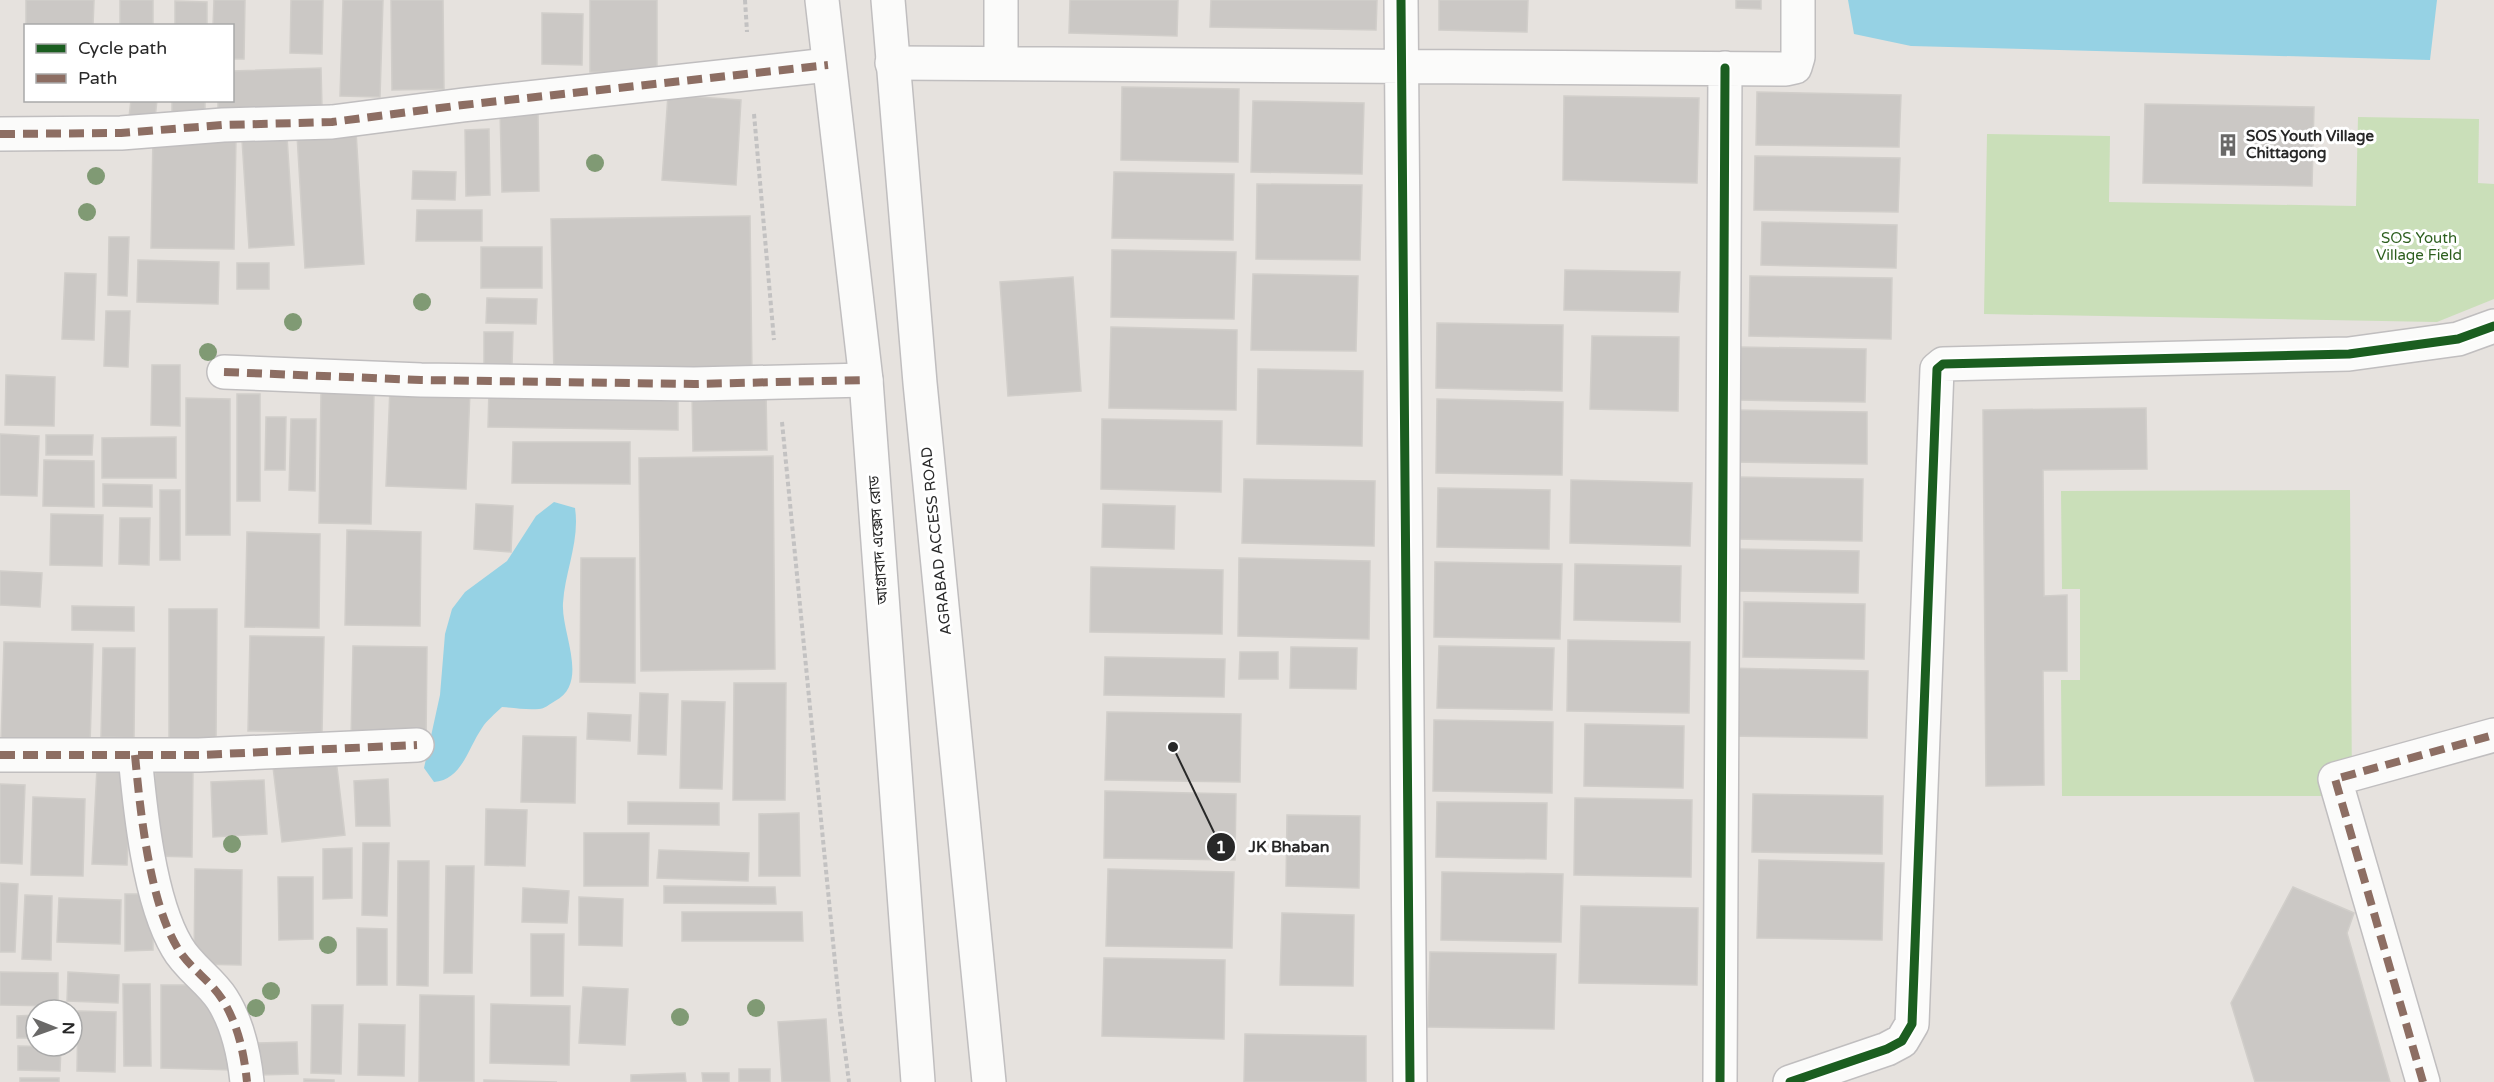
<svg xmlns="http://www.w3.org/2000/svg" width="2494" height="1082" font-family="'Varela Round','Noto Sans Bengali',sans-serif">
	<rect width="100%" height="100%" fill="#e6e2de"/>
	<path fill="#cadfb9" d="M2358,117L2479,119L2478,183L2494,184V299L2437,322L1984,314L1987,134L2110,136L2109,202L2356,206Z
		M2350,490L2352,796H2062L2061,680H2080V589H2062L2061,491Z"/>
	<path fill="#96d2e4" d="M1848,0H2437L2430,60L1911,46L1854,34Z
		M554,502L575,508C580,541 565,571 563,603C561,633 590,683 555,701C550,704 544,709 539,709C527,710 514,708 502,707C495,714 487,720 482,728C468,748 462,780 434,782L424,768L440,695L445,634L452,609L465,592L507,561L536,516Z"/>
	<path fill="#cbc8c5" stroke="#d1ceca" stroke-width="1.5" d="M26,0H94L93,26H26Z
		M120,0H153V26H120Z
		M214,0H245L244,59H232V26H213Z
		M291,0H323L322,54L290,53Z
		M343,0H383L380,97L340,96Z
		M391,0H443L444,89L392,90Z
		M590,0H657V73L590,72Z
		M1070,0H1178L1177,36L1069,33Z
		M1211,0H1377L1376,30L1210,27Z
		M1439,0H1528L1527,32L1439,30Z
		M1736,0H1761V9L1736,8Z
		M175,1L207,2V26H175Z
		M542,13L583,14L582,65L542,64Z
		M321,68L322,107L218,110V100H232V71Z
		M1122,87L1239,89L1238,162L1121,160Z
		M1757,92L1901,95L1899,147L1756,145Z
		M668,95L741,100L736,185L662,180Z
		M1564,96L1699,98L1697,183L1563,180Z
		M131,100H157L155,119L129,117Z
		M172,100H205V114L172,113Z
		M1253,101L1364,103L1362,174L1251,172Z
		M2145,104L2314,107L2312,186L2143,183Z
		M538,110L539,191L502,192L500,111Z
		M489,129L490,195L466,196L465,130Z
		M356,131L364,264L305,268L297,135Z
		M153,136L236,137L234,249L151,248Z
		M287,137L294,245L249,248L242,140Z
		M1755,156L1900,158L1898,212L1754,210Z
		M413,171L456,172L455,200L412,199Z
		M1114,172L1234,174L1233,240L1112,238Z
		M1257,184L1362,185L1360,260L1256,259Z
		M417,210H482V241H416Z
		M750,216L752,374L554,377L551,219Z
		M1762,222L1897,225L1896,268L1761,265Z
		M109,237H129L127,296L108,295Z
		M481,247H542V288H481Z
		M1112,250L1236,252L1234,319L1111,317Z
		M138,260L219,262L218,304L137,302Z
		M237,263H269V289H237Z
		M1565,270L1680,272L1678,312L1564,310Z
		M65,273L96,274L94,340L62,339Z
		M1253,274L1358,276L1356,351L1251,350Z
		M1750,276L1892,278L1891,339L1749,336Z
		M1073,277L1081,391L1008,396L1000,282Z
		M487,298L537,299L536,324L486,323Z
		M106,311H130L128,367L104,366Z
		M1437,323L1563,325L1562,391L1436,388Z
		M1111,327L1237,330L1236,410L1109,408Z
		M484,332H513L512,366L484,365Z
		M1592,336L1679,337L1678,411L1590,409Z
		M1738,347L1866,349L1865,402L1737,400Z
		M152,365H180V426L151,425Z
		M1258,369L1363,371L1362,446L1257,444Z
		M6,375L55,377L54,426L5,425Z
		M390,388L470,392L466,489L386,486Z
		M489,389L678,393V430L488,427Z
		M766,391L767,450L693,451L692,393Z
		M321,392L374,393L371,524L319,523Z
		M237,394H260V501H237Z
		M186,398L230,399V535H186Z
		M1437,399L1563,402L1562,475L1436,473Z
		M2146,408L2147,469L2043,470L2044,596L2067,595V671H2043L2044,785L1986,786L1983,410Z
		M1734,410L1867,412V464L1733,462Z
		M266,417H286L285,470H265Z
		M291,419H316L315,491L289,490Z
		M1102,419L1222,421L1221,492L1101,489Z
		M0,434L39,436L37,496L0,495Z
		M46,435H93L92,455H46Z
		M176,437V478H102V438Z
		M513,442H630V484L512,483Z
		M773,456L775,669L641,671L639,458Z
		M44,460L94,461V507L43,506Z
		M1736,477L1863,479L1862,541L1734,539Z
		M1244,479L1375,481L1374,546L1242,543Z
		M1571,480L1692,483L1690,546L1570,543Z
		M103,484L152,485V507L103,506Z
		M1438,488L1550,490L1549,549L1437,547Z
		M160,490H180V560H160Z
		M476,504L513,506L511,552L474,549Z
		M1103,504L1175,506L1174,549L1102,547Z
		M51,514L103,515L102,566L50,565Z
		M120,518H150L149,565L119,564Z
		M347,530L421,532L420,626L345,625Z
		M247,532L320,534L319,628L245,627Z
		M1736,549L1859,551L1858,593L1735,591Z
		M581,558H635V683L580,682Z
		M1239,558L1370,561L1369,639L1238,636Z
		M1435,562L1562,564L1560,639L1434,637Z
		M1575,564L1681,566L1680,622L1574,620Z
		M1091,567L1223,570L1222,634L1090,632Z
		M0,571L42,573L40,607L0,605Z
		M1744,602L1865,604L1864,659L1743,657Z
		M72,606L134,607V631L72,630Z
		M169,609H217L216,742H169Z
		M250,636L324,637L322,732L248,731Z
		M1568,640L1690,642L1689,713L1567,711Z
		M4,642L93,644L90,745L1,742Z
		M353,646L427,647L426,742L351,740Z
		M1439,646L1554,648L1552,710L1437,708Z
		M1291,647L1357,648L1356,689L1290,688Z
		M103,648H135L134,738L101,737Z
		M1240,652H1278V679H1239Z
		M1105,657L1225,659L1224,697L1104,695Z
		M1727,668L1868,671L1867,738L1726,736Z
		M734,683H786L785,800H733Z
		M640,693L668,694L666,755L638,754Z
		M682,701L725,702L722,789L680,788Z
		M1107,712L1241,714L1240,782L1105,780Z
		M588,713L631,715L630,741L587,739Z
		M1434,720L1553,722L1552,793L1433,791Z
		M1585,724L1684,726L1683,788L1584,786Z
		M523,736L576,737L575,803L521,802Z
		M336,759L345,835L282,842L273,767Z
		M97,768L131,769L127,865L92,864Z
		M155,769L193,770L192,857L153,856Z
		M388,779L390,826H356L354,781Z
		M264,780L267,834L213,837L211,782Z
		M0,784L25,785L22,864L0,863Z
		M1105,791L1236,794L1235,860L1104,858Z
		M1753,794L1883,796L1882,854L1752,852Z
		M33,797L85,799L83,876L31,875Z
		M1575,798L1692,800L1691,877L1574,875Z
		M628,802L719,803V825L628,824Z
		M1437,802L1547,803L1546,859L1436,857Z
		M486,809L527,810L525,866L485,865Z
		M799,813L800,876H759V814Z
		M1287,815L1360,816L1359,888L1286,886Z
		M584,833H649L648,886H584Z
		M363,843H389L387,916L362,915Z
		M352,848V898L323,899V849Z
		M659,850L749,853L748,881L657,878Z
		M1759,860L1884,863L1882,940L1757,938Z
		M398,861H429L428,986L397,985Z
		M446,866H474L472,973H444Z
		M195,869L242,870L241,965L194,964Z
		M1108,869L1234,872L1232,948L1106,946Z
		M1442,872L1563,874L1561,942L1441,940Z
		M278,877H313V939L279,940Z
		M0,883L18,884L15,952H0Z
		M664,886L775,887L776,904L664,903Z
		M2293,887L2354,913L2347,933L2390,1082H2255L2231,1003Z
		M523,888L569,891L567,923L522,922Z
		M125,894H153V950L125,951Z
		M25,895L52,896L51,960L22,959Z
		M579,897L623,899L622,946L579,945Z
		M59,898L121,900L120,944L57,942Z
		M1581,906L1698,908L1697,985L1579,983Z
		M682,912H802L803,941H682Z
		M1282,913L1354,915L1353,986L1280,985Z
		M357,928L387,929V985H357Z
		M531,934H564L563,996H531Z
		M1430,952L1556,954L1554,1029L1428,1027Z
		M1104,958L1225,960L1224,1039L1102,1036Z
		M0,972L58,973V1006L0,1005Z
		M68,972L119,975L118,1003L67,1001Z
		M123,984H150L151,1066H124Z
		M161,985H202L233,1070L161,1068Z
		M583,987L628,989L625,1045L579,1043Z
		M420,995L474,996V1082H419Z
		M491,1004L570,1006L569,1065L490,1063Z
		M312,1005H343L341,1074L311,1073Z
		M78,1011L116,1012L115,1072L77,1071Z
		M36,1015V1038H17V1016Z
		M826,1019L830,1082H782L778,1022Z
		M359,1024L405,1025L404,1076L358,1075Z
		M1245,1034L1366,1036V1082H1244Z
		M297,1042L298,1074L258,1075L257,1043Z
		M18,1046L61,1047L60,1071L18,1070Z
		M739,1069H770V1082H739Z
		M685,1073L686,1082H631V1075Z
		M702,1073H729V1082H703Z
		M20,1078H59V1082H20Z
		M304,1079L334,1080V1082H304Z
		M484,1080L557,1082H484Z"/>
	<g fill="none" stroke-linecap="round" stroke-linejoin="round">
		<g stroke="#c0bebf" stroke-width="36">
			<path id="pedestrian" d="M0,134L121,133L223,125L332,122L463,105L828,65
				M224,372L421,380L694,384L866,380
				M2423,1082L2335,779L2494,735"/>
		</g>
		<g stroke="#c0bebf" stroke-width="36">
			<path id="minor" d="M1001,0V63
				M1401,0L1410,1082
				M892,63L1786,69L1795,67L1798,57V0
				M0,755H199L417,745
				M135,755C140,809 149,900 177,947C188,967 210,980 222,999C238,1024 244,1053 247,1082
				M1720,1082L1725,68
				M1790,1082L1887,1049L1902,1041L1912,1024L1937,369L1943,364L2349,354L2458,339L2494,326"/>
		</g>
		<g stroke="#c0bebf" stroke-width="36">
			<path id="secondary" d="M822,0L866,380L918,1082
				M888,0L920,383L989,1082"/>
		</g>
		<path stroke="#c3c2c2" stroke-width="4" stroke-dasharray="4.5 3" stroke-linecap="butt" d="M745,0L747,32
			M754,114L774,340
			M782,422L840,1013L849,1082"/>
		<use href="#pedestrian" stroke="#fbfbfa" stroke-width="33"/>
		<use href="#minor" stroke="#fbfbfa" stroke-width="33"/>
		<use href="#secondary" stroke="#fbfbfa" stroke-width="33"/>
		<path stroke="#8d6e63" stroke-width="8" stroke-dasharray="15 8" stroke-linecap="butt" d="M0,134L121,133L223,125L332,122L463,105L828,65
			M224,372L421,380L694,384L866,380
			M0,755H199L417,745
			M135,755C140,809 149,900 177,947C188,967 210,980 222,999C238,1024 244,1053 247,1082
			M2423,1082L2335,779L2494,735"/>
		<g stroke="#fff" stroke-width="13">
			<path id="cycleway" d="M1401,0L1410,1082
				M1720,1082L1725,68
				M1790,1082L1887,1049L1902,1041L1912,1024L1937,369L1943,364L2349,354L2458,339L2494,326"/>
		</g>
		<use href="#cycleway" stroke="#1b5e20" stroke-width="9"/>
	</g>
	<g fill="#809a74">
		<circle cx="595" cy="163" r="9"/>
		<circle cx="96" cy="176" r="9"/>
		<circle cx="87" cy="212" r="9"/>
		<circle cx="422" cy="302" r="9"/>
		<circle cx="293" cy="322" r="9"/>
		<circle cx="208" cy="352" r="9"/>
		<circle cx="232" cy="844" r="9"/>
		<circle cx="328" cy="945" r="9"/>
		<circle cx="271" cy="991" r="9"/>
		<circle cx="256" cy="1008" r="9"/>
		<circle cx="756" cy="1008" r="9"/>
		<circle cx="680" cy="1017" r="9"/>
	</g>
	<defs>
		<g id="building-bare" transform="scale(1.8)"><path d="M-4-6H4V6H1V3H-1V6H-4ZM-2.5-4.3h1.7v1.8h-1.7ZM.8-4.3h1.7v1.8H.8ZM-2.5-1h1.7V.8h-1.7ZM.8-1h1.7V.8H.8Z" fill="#6a6968" stroke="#fff" stroke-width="2.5" paint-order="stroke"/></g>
	</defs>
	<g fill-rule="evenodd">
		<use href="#building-bare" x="2228" y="145"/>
	</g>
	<g text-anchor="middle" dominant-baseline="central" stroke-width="6" stroke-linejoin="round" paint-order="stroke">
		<g font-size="15" font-weight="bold" fill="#282828" stroke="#fff" text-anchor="start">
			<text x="2246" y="136">SOS Youth Village<tspan x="2246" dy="17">Chittagong</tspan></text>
		</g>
		<g font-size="15" fill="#2d5f1e" stroke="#fff">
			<text x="2419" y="238">SOS Youth<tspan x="2419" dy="17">Village Field</tspan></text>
		</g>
		<g font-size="15" fill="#282828" stroke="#fff">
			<text transform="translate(878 540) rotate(-94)">আগ্রাবাদ এক্সেস রোড</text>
			<text transform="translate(936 541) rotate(-96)">AGRABAD ACCESS ROAD</text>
		</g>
	</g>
	<path fill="none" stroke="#282828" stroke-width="2" d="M1173 747L1221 847"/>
	<g fill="#282828" stroke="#fff" stroke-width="2">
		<circle cx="1173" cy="747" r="6"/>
		<circle cx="1221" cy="847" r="15"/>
	</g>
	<g font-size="18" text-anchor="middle" font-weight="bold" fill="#fff">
		<text x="1221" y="853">1</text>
	</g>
	<g font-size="16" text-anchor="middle" font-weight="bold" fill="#282828" stroke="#fff" stroke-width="6" stroke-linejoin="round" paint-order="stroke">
		<text x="1289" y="852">JK Bhaban</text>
	</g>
	<rect x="24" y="24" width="210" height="78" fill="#ffffff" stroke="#a9a9a9" stroke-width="1.5"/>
	<rect x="36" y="44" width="30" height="9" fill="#1b5e20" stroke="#a9a9a9" stroke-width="1.5"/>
	<text x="78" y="54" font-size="18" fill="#282828">Cycle path</text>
	<rect x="36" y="74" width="30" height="9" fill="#8d6e63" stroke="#a9a9a9" stroke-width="1.5"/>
	<text x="78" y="84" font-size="18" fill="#282828">Path</text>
	<g transform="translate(54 1028) rotate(91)"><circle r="28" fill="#ffffff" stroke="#a9a9a9" stroke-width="1.5"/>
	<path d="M0-4.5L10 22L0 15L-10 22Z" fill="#6a6968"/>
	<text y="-9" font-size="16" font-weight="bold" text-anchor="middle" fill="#282828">N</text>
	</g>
</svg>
